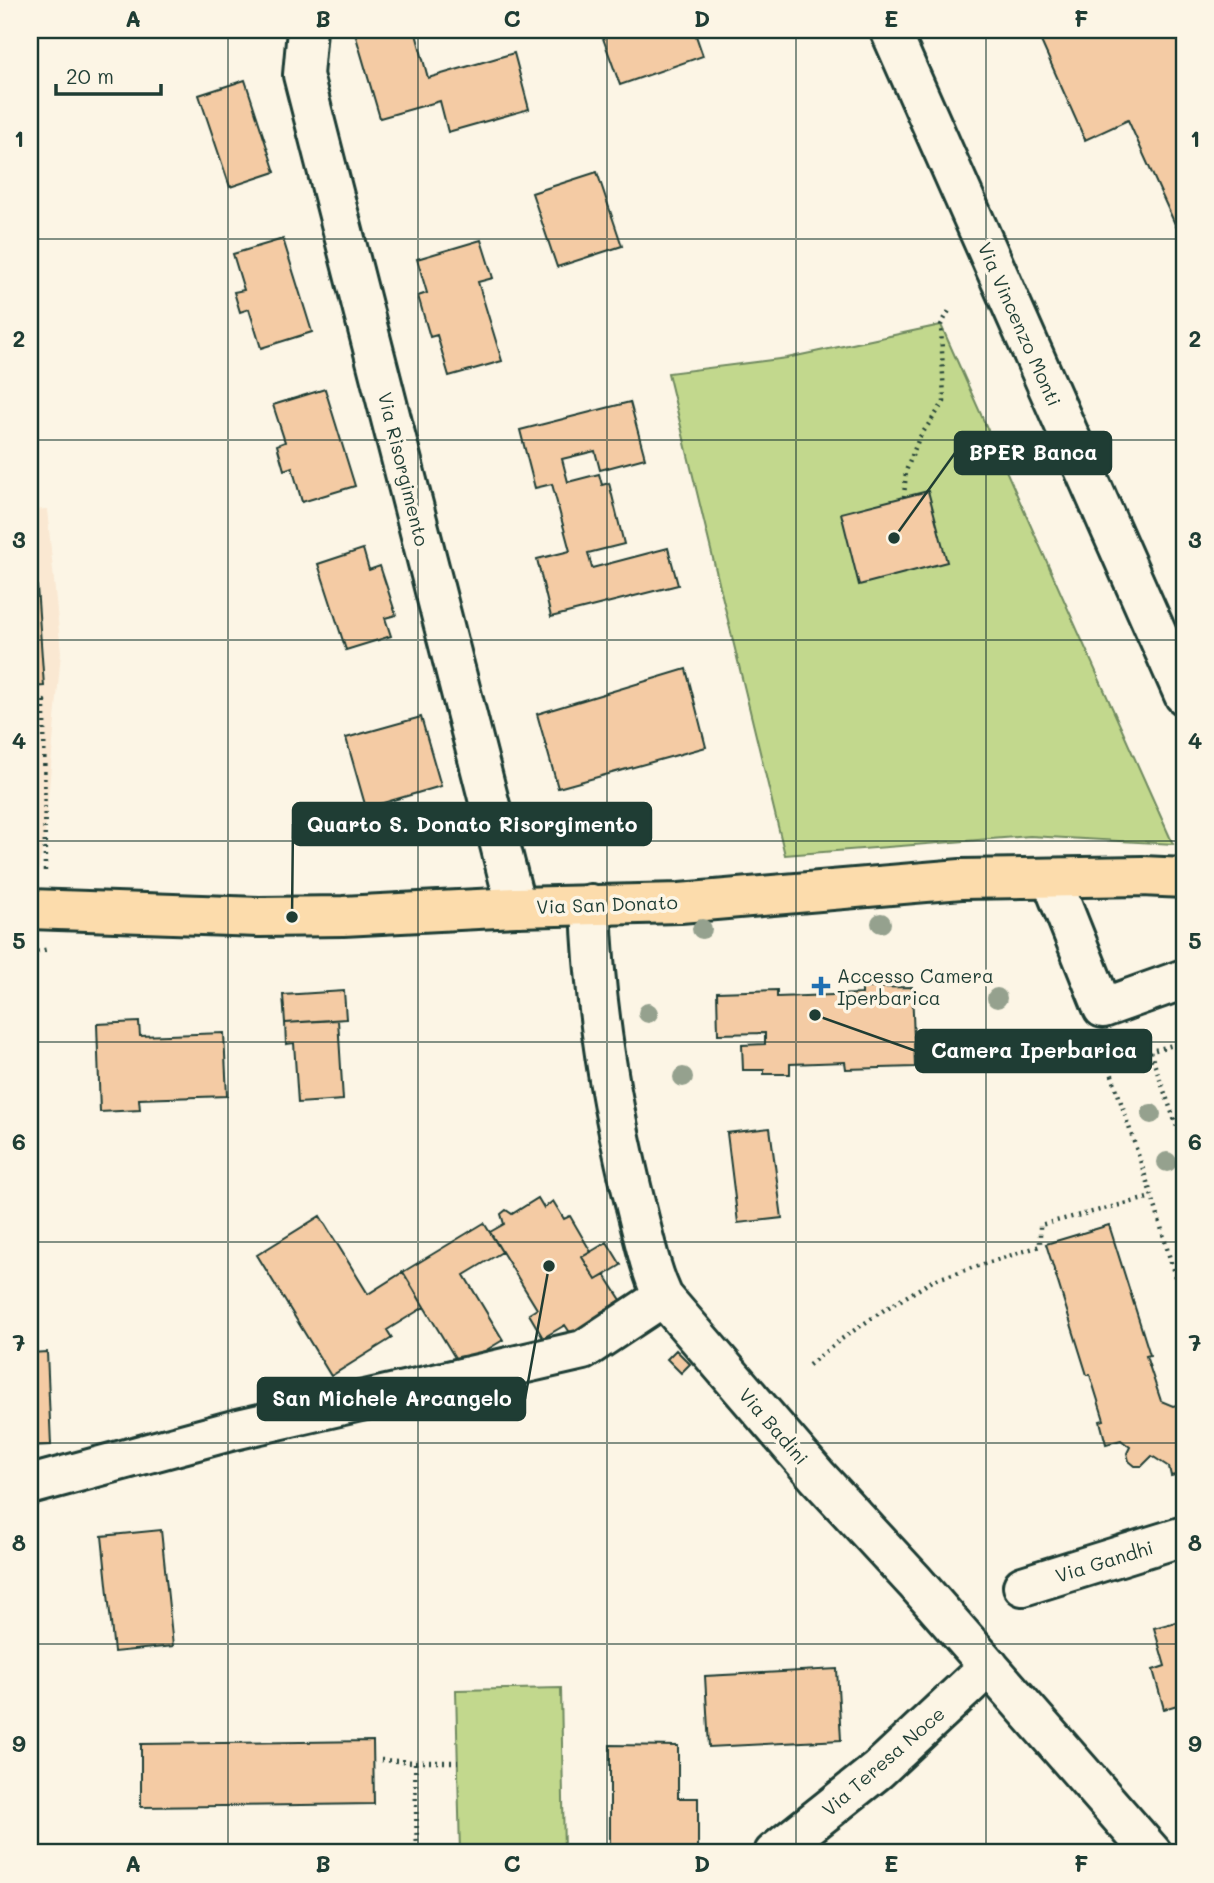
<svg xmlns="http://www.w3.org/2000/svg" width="1214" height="1883" font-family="Mali,sans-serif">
	<rect width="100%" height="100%" fill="#fcf5e5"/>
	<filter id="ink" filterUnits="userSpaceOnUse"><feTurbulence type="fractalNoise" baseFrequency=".0143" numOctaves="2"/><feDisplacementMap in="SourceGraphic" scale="14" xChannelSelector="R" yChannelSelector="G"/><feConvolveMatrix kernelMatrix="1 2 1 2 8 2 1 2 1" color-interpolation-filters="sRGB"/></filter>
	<g filter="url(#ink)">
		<path fill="#fae8d2" d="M47,509L61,652L45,834L38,872H30V510Z"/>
		<path fill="#c2d88d" stroke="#708a60" stroke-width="2" d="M941,325L1173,844L1030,836L785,855L668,373L787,358Z
			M561,1688L564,1853H460L456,1690Z"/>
		<path fill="#f4cba4" stroke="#1f3d34" stroke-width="2" d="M354,30H415L428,78L514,53L529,109L448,132L440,101L380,118Z
			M600,30H694L703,56L620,85Z
			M1036,30H1184V244L1128,120L1085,140Z
			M245,80L275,172L230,187L199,95Z
			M597,172L622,246L557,267L532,193Z
			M283,239L312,332L261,348L249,309L240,312L234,292L244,290L233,254Z
			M481,240L493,278L478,282L502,361L449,376L437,335L430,337L418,296L427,293L417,259Z
			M325,389L355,486L302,502L292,467L284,470L277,445L285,442L273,405Z
			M630,402L645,458L600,470L595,451L562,459L568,482L599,474L602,485L609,483L624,544L588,553L592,568L668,548L678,585L551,617L537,559L570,551L552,484L535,488L520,430Z
			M928,491L947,562L859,585L841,513Z
			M363,549L369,570L380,566L396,615L385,618L391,636L346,650L318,564Z
			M30,558H35L44,686L30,687Z
			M686,669L706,747L558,788L537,714Z
			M421,717L441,786L366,808L346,738Z
			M912,987L915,1067L846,1069L845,1062L790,1064V1074H764V1070H743L742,1045L765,1044V1033L718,1034L717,992L777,990V997L862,994V988Z
			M344,991L346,1019L285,1023L283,995Z
			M338,1020L343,1100L298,1103L294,1043L286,1044L285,1023Z
			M139,1022L140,1036L224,1033L227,1096L139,1099L140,1110L100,1112L97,1024Z
			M770,1128L782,1218L738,1223L727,1133Z
			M538,1198L544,1208L553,1201L564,1219L570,1216L591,1252L582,1257L596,1280L605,1275L621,1300L601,1312L603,1318L580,1337L569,1331L565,1325L543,1338L529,1314L537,1309L490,1232L504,1224L501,1214L506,1210L512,1214Z
			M320,1216L368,1294L403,1272L424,1307L387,1330L392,1338L331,1376L257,1255Z
			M484,1223L502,1252L464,1275L503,1340L460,1366L403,1272Z
			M1109,1225L1150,1355L1146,1356L1161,1401L1173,1406L1184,1403V1473L1171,1476L1169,1467L1152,1456L1142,1466H1135L1129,1461L1127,1453L1130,1447L1121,1440L1106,1444L1100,1421L1104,1420L1090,1375H1087L1046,1244Z
			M607,1242L621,1265L596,1280L582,1257Z
			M676,1350L690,1364L681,1373L667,1359Z
			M47,1352L51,1445L30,1446V1353Z
			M161,1530L173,1646L114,1652L102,1536Z
			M1183,1615H1184V1703L1164,1709L1153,1670L1165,1666L1154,1628L1184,1620Z
			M837,1669L841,1740L709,1747L705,1676Z
			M373,1741L374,1804L141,1807V1744Z
			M610,1745L678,1746V1798H698V1853H610Z"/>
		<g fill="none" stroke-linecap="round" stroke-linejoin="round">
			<g stroke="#1f3d34" stroke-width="44">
				<path id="minor" d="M307,30L303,75L516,907
					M890,30L1184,695
					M1051,878L1103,1008L1184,979
					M591,904C594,1006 613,1117 638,1215C645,1243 651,1271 663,1297L817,1476L915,1582L1152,1853
					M30,1485L234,1430L583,1350L663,1297
					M1023,1586L1184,1536
					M774,1853L878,1770L989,1666"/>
			</g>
			<g stroke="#1f3d34" stroke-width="44">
				<path id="major" d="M30,909L259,917L343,916L516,907L680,903L961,879L1142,876L1184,878"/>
			</g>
			<path stroke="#1f3d34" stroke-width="4.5" stroke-dasharray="2 5" stroke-linecap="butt" d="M904,497L906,471L919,438L944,402L941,325L950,309
				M30,702L44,701L45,875
				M30,953L49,949
				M1184,1042L1108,1063L1156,1209L1184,1309
				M1150,1052L1184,1146
				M809,1365L840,1340L884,1310L934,1280L1040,1246V1225L1152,1197
				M381,1760L415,1762L417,1853
				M415,1762H458"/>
			<use href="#minor" stroke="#fcf5e5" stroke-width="38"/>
			<use href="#major" stroke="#fcdcac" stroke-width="38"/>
		</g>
		<g fill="#95a18e">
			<circle cx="881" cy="923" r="10"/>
			<circle cx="702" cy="929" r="10"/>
			<circle cx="997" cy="998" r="10"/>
			<circle cx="648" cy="1013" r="10"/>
			<circle cx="1006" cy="1062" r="10"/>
			<circle cx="683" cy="1077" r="10"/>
			<circle cx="1151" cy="1114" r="10"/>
			<circle cx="1167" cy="1162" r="10"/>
		</g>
	</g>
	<path fill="none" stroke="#1f3d34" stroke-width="2" stroke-opacity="0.55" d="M228,30V1853M418,30V1853M607,30V1853M796,30V1853M986,30V1853M30,239H1184M30,440H1184M30,640H1184M30,841H1184M30,1042H1184M30,1242H1184M30,1443H1184M30,1644H1184"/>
	<path fill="#1f6fb2" stroke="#fcf5e5" stroke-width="2.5" d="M817.5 975.5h7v7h7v7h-7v7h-7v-7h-7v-7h7z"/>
	<g text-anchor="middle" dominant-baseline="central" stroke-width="7" stroke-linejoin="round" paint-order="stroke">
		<g font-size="19" fill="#1f3d34" stroke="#fcf5e5">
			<text transform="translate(1020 324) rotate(66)">Via Vincenzo Monti</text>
			<text transform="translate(404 469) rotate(76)">Via Risorgimento</text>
			<text transform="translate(607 904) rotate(-2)">Via San Donato</text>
			<text transform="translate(774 1426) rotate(49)">Via Badini</text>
			<text transform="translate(1104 1561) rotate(-17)">Via Gandhi</text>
			<text transform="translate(883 1761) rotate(-41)">Via Teresa Noce</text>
		</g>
		<g font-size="19" fill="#1f3d34" stroke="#fcf5e5" text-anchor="start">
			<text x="837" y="975">Accesso Camera<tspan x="837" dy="22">Iperbarica</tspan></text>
		</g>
	</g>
	<path fill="none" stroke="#1f3d34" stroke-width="2.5" d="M894 538L955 453M292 917L293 824M815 1015L916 1051M549 1266L525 1399"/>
	<g fill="#1f3d34" stroke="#fcf5e5" stroke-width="2.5">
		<circle cx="894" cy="538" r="7"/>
		<circle cx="292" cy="917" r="7"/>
		<circle cx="815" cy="1015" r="7"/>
		<circle cx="549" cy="1266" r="7"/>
	</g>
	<g fill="#1f3d34" stroke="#1f3d34" stroke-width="2.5">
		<rect x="955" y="432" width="156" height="42" rx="7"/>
		<rect x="293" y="803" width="358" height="42" rx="7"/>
		<rect x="916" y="1030" width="235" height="42" rx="7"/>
		<rect x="258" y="1378" width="267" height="42" rx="7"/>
	</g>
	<g font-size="21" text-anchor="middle" font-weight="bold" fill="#fff">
		<text x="1033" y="460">BPER Banca</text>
		<text x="472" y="832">Quarto S. Donato Risorgimento</text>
		<text x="1034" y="1058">Camera Iperbarica</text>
		<text x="392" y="1406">San Michele Arcangelo</text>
	</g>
	<rect width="1214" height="1883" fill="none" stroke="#fcf5e5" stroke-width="77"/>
	<path d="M56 84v10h105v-10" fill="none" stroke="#1f3d34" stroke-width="3.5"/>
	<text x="66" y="84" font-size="21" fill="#1f3d34" stroke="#fcf5e5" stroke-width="5" paint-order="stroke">20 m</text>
	<rect x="38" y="38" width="1138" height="1806" fill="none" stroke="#1f3d34" stroke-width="2.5"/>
	<g font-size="23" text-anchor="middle" font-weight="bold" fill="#1f3d34">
		<text x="133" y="27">A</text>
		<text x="323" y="27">B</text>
		<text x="512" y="27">C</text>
		<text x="702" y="27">D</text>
		<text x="891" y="27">E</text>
		<text x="1081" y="27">F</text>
		<text x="19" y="147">1</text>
		<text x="1195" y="147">1</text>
		<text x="19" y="347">2</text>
		<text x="1195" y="347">2</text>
		<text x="19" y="548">3</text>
		<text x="1195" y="548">3</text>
		<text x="19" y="749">4</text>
		<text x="1195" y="749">4</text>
		<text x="19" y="949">5</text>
		<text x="1195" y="949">5</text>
		<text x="19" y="1150">6</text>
		<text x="1195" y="1150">6</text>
		<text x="19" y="1351">7</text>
		<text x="1195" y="1351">7</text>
		<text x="19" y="1551">8</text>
		<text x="1195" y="1551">8</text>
		<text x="19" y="1752">9</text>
		<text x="1195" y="1752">9</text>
		<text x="133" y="1872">A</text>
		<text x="323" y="1872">B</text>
		<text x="512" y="1872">C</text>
		<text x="702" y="1872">D</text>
		<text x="891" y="1872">E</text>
		<text x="1081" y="1872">F</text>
	</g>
</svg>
